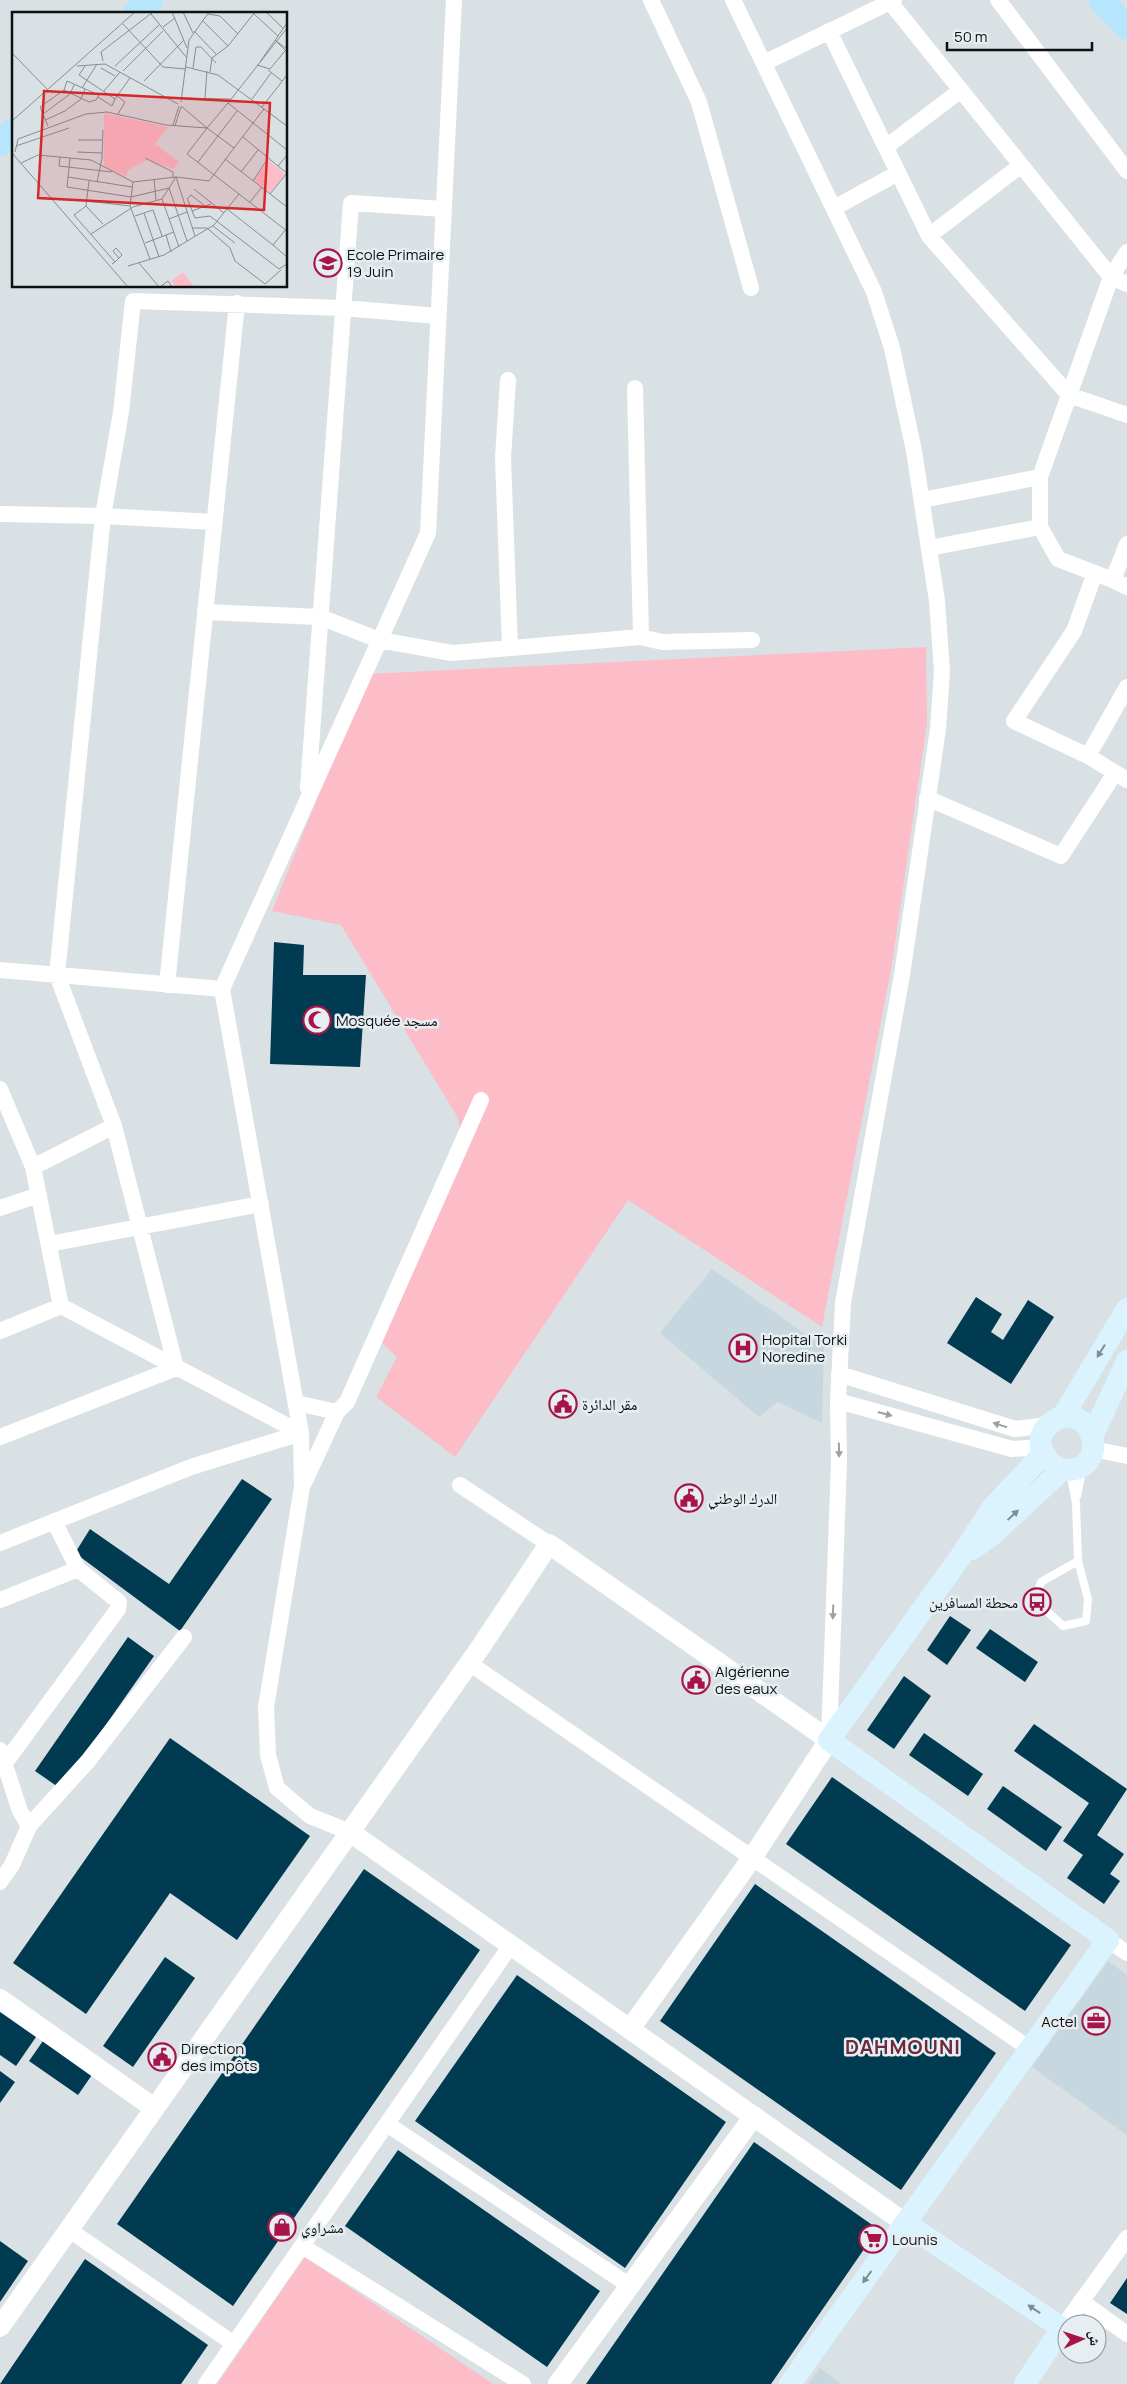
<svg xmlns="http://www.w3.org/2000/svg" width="1127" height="2384" font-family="Manrope,'Noto Naskh Arabic',sans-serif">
	<rect width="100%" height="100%" fill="#d9e1e5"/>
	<path fill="#c7d7df" d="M712,1269L824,1347L822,1423L778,1402L759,1417L660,1333Z
		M1108,1961L1127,1975V2135L1032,2067Z
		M820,2368L842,2384H808Z"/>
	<path fill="#fcbdc8" d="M926,647L927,723L892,964L822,1327L628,1200L455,1457L376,1397L397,1357L378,1339L461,1143L458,1118L341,925L272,911L367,674Z
		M305,2257L493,2384H217Z"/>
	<path fill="#003b51" d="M274,942L304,945L303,975H366L360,1067L270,1064Z
		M976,1297L1002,1314L991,1332L1003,1340L1028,1300L1054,1317L1011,1384L947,1343Z
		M242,1479L272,1499L180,1631L75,1553L90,1529L169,1584Z
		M950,1616L971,1630L947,1665L927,1650Z
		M990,1629L1038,1662L1025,1682L976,1648Z
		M128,1637L154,1656L61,1789L35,1771Z
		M904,1676L931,1696L894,1749L867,1730Z
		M1034,1724L1127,1789L1097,1835L1124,1854L1110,1874L1120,1881L1104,1904L1067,1878L1083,1855L1063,1841L1089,1803L1014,1751Z
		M924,1733L983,1774L968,1796L909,1755Z
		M170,1738L310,1836L237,1940L170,1893L86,2014L13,1963Z
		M832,1777L1071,1945L1025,2011L786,1844Z
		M1003,1786L1062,1827L1046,1851L987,1809Z
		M364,1869L480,1950L233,2306L117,2224Z
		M755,1884L996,2053L901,2190L660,2021Z
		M165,1957L195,1978L133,2067L103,2046Z
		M517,1975L726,2122L625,2268L415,2121Z
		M0,2012L36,2037L16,2066L0,2055Z
		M45,2038L94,2072L78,2095L29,2061Z
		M0,2071L15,2082L0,2103Z
		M754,2142L878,2229L771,2384H586Z
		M398,2150L600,2291L547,2367L345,2226Z
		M0,2241L28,2261L0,2302Z
		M85,2259L208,2345L181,2384H0Z
		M1127,2278V2314L1110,2303Z"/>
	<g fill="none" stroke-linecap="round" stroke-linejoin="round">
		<path stroke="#fff" stroke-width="8" d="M1070,1472L1076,1503L1078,1561L1088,1599L1086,1621L1063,1626L1035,1600L1041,1582L1078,1561
			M1077,1496L1082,1471"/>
		<path stroke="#fff" stroke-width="16" d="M651,0L699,102L751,288
			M733,0L874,292L892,348L914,451L937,601L942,671L938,729L902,975L843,1303L838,1401L839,1461L829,1740
			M998,0L1127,171
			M890,2L1111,277L1127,284
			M829,31L929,236L1069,395L1127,415
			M764,63L894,0
			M886,147L961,90
			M834,208L898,173
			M929,236L1021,165
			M1127,252L1111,277L1040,477V527L1058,559L1113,580L1127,544
			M508,380L503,458L510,648
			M635,388L641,637
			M922,500L1040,477
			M0,514L103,516L214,522
			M929,548L1040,527
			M1113,580L1127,587
			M205,612L320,617L379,640L452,653L641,637L662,642L752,640
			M1127,687L1088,756L1127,780
			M1088,756L1014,721L1074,631L1095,573
			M308,788L351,203L444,209
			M927,798L1061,856L1115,773
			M0,970L222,989L301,1433L302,1487L266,1707L268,1755L277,1788L310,1816L350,1832
			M167,985L237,303
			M222,989L428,533L454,0
			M0,1089L33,1167L61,1306
			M33,1167L114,1126
			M0,1208L39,1195
			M49,1244L261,1204
			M0,1331L61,1306L301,1433L191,1467L0,1543
			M839,1374L1015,1429L1048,1425
			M838,1401L1012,1449L1041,1447
			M296,1403L337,1412L347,1402L481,1100
			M0,1437L176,1368L114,1126L57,975L103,516L121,412L133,301L343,308L438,316
			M1093,1449L1127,1456
			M304,1483L337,1412
			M460,1485L549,1544
			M0,1600L78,1569
			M469,1663L1030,2049
			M0,1750L20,1811L29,1826
			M5,1763L118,1609L119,1602L78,1569L54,1521
			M0,1882L12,1865L29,1826L88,1761L184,1637
			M1108,1940L1127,1953
			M387,2124L630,2286
			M68,2229L234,2344
			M302,2246L523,2384
			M1081,2301L1127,2334
			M1062,2328L1127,2238
			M206,2384L511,1945"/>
		<path stroke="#fff" stroke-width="20" d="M350,1832L905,2223
			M0,1999L154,2108
			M0,2327L480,1648L549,1544L829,1740L752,1858L630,2029
			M558,2384L754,2116"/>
		<path stroke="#daf3fe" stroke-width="22" d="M1062,1418L1127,1309
			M1093,1435L1127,1361
			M972,1549L993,1534L1062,1470C1117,1473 1090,1395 1052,1422C1030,1438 1043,1461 1062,1470
			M905,2223L1062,2328L1025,2384
			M790,2384L1108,1940L829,1740L961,1556L993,1507L1043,1454"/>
		<path stroke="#b5e6fd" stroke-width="25" d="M1101,0L1127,27
			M135,14L150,0
			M0,144L14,130"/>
	</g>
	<defs><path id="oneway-solid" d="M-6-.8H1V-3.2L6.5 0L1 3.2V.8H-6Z" transform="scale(1.25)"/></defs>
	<g fill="#7e8d94">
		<use href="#oneway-solid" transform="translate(1101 1351) rotate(122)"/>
		<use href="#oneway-solid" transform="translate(1013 1515) rotate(-43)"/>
		<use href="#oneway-solid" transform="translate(867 2277) rotate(126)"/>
		<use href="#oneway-solid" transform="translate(1034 2309) rotate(-146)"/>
	</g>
	<g fill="#9fa0a0">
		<use href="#oneway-solid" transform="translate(885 1414) rotate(15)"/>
		<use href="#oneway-solid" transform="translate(1000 1425) rotate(-162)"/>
		<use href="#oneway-solid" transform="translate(839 1450) rotate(89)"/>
		<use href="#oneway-solid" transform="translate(833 1612) rotate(92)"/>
	</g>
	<defs>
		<g id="school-ring" transform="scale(1.4375)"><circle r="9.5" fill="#e6eef2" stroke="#a8144a" stroke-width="1.5"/><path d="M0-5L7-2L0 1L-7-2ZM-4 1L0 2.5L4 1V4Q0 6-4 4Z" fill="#a8144a"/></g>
		<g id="mosque-ring" transform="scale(1.4375)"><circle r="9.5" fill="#e6eef2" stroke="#a8144a" stroke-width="1.5"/><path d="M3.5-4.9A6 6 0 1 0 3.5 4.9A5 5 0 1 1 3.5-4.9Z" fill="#a8144a"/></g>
		<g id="hospital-ring" transform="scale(1.4375)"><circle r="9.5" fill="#e6eef2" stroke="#a8144a" stroke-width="1.5"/><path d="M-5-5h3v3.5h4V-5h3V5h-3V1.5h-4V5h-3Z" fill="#a8144a"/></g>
		<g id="civic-ring" transform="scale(1.4375)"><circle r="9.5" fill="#e6eef2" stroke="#a8144a" stroke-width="1.5"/><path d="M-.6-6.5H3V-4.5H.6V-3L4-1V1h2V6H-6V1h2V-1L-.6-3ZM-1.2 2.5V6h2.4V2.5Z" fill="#a8144a"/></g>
		<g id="bus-ring" transform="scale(1.4375)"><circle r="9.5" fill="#e6eef2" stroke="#a8144a" stroke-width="1.5"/><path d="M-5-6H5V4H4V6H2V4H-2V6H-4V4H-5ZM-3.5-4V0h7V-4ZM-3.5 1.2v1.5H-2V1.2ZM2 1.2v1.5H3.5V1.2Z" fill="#a8144a"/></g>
		<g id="office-ring" transform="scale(1.4375)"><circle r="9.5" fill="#e6eef2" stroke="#a8144a" stroke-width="1.5"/><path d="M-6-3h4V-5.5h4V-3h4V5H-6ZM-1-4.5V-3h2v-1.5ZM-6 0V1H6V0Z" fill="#a8144a"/></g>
		<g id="shop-ring" transform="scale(1.4375)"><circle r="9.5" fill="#e6eef2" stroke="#a8144a" stroke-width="1.5"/><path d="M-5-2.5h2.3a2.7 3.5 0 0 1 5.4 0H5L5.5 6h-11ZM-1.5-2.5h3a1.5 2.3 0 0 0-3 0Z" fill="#a8144a"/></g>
		<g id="supermarket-ring" transform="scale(1.4375)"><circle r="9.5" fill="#e6eef2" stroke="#a8144a" stroke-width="1.5"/><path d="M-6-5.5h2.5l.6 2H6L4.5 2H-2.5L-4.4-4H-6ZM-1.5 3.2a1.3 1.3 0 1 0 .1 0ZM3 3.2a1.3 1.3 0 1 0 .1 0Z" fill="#a8144a"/></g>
	</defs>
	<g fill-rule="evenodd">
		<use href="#school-ring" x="328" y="263"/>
		<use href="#mosque-ring" x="317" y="1020"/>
		<use href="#hospital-ring" x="743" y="1348"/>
		<use href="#civic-ring" x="563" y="1404"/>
		<use href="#civic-ring" x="689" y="1498"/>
		<use href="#bus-ring" x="1037" y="1602"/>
		<use href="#civic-ring" x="696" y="1680"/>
		<use href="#office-ring" x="1096" y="2021"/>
		<use href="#civic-ring" x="162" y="2057"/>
		<use href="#shop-ring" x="282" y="2227"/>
		<use href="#supermarket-ring" x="873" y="2239"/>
	</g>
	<g text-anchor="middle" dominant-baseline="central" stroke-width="5" stroke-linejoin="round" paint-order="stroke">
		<g font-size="15" fill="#0e1112" stroke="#e6eef2" text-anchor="start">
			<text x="347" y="254">Ecole Primaire<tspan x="347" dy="17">19 Juin</tspan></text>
			<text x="336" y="1020">Mosquée مسجد</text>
			<text x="762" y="1339">Hopital Torki<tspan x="762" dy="17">Noredine</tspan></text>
			<text x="582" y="1404">مقر الدائرة</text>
			<text x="708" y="1498">الدرك الوطني</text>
			<text x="1018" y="1602" text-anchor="end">محطة المسافرين</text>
			<text x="715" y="1671">Algérienne<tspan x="715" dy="17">des eaux</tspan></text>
			<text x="1077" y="2021" text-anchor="end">Actel</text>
			<text x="181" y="2048">Direction<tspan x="181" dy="17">des impôts</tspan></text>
			<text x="301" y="2227">مشراوي</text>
			<text x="892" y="2239">Lounis</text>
		</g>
		<g font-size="20" font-weight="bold" letter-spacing="1" fill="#6f293b" stroke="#e6eef2">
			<text x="903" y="2046">DAHMOUNI</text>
		</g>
	</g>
	<g transform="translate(12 12)">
		<rect width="275" height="275" fill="#d9e1e5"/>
		<path d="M92,101L156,115L143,132L167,150L161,157L135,148L116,158L114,165L92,155ZM257,148L273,162L258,181L242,168ZM171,260L182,275H164L159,269Z" fill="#fcbdc8"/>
		<path fill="none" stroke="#888e91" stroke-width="1" d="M160,0L175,36M171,0L181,21M254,0L271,16M241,1L266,24M139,2L175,46M196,2L208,4L226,22M191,9L216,34M111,12L151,55L174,57M151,15L163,6M182,19L204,42M275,37L263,28L275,40M0,41L36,78M91,49L89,40L141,0M248,50L275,11M245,53L258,57L273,39M65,54L93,52L166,92M73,54L67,63L103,87L118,66M103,54L147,13M174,55L206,63L252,97M89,56L103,64M181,56L184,35H189L204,51M256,58L270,69M111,59L151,19M198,60L200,46L216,34L243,0M132,69L172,28M70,76L85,52M92,79L108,60M105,84L113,90L106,102M86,85L100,94L103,87M170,86L218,87M193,86L195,59M240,87L259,61M169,90L177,28L197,0M216,91L275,16M169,94L195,116L216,91L275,138M250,95L275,63M31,102L58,82L62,73M33,108L53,99L69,87L73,77M0,109L123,0M241,111L252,97L275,114M161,113L167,94M36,114L28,95L52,78L55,69L87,83L84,88L77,90L52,78M163,114L169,95M231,125L266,154M66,128H90M4,134L57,116M222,136L195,116L175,142L275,219M3,140L6,127L74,102L95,100L154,113L195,116M65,140L90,141M0,141L116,275M275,143L266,154L275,161M48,145L47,154L100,160M58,146L55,175L119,185L157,176L175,229M133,146L161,160V165M213,147L275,195M186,150L225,99M9,151L26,143L79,148L121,170M229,160L246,138M56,165L120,175M142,167L144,188M241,169L256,146M85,170L90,146L91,118M182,177L212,201M258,182L275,161M175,186L183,206L198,204L267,257L275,252M176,186L179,183L193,194M75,189L118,194M238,190L250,175M74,194L77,169M215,197L261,233L275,216M180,199L199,192M132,201L147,245M123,204L141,198L150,224M157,207L175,200M91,212L74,194L62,203L103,250M201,214L223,231M180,216H195L218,236L223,249L253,272L269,258M79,222L121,195L150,187M154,223L159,240M133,231L162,220M261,233L275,245M167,235L150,187L164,165L183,224M138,247L118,194L121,170L164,165L197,169L241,111M127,251L147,275M100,252L103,250L110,243L104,236L101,239L107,246M116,254L152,243L202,213L227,182M148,275L156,269L160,275"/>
		<path fill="#d62828" fill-opacity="0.15" stroke="#d62828" stroke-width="2.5" d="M32,79L258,91L252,198L26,186Z"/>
		<rect width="275" height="275" fill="none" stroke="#0e1112" stroke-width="2.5"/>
	</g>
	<g transform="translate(1082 2339) rotate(87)"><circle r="24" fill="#e6eef2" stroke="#909698"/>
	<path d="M0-4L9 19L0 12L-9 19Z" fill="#a8144a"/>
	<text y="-8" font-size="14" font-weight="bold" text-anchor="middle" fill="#0e1112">ش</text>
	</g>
	<path d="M947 42v8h145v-8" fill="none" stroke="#0e1112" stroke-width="2.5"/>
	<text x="954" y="42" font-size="15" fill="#0e1112" stroke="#e6eef2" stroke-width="4" paint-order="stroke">50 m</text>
</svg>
